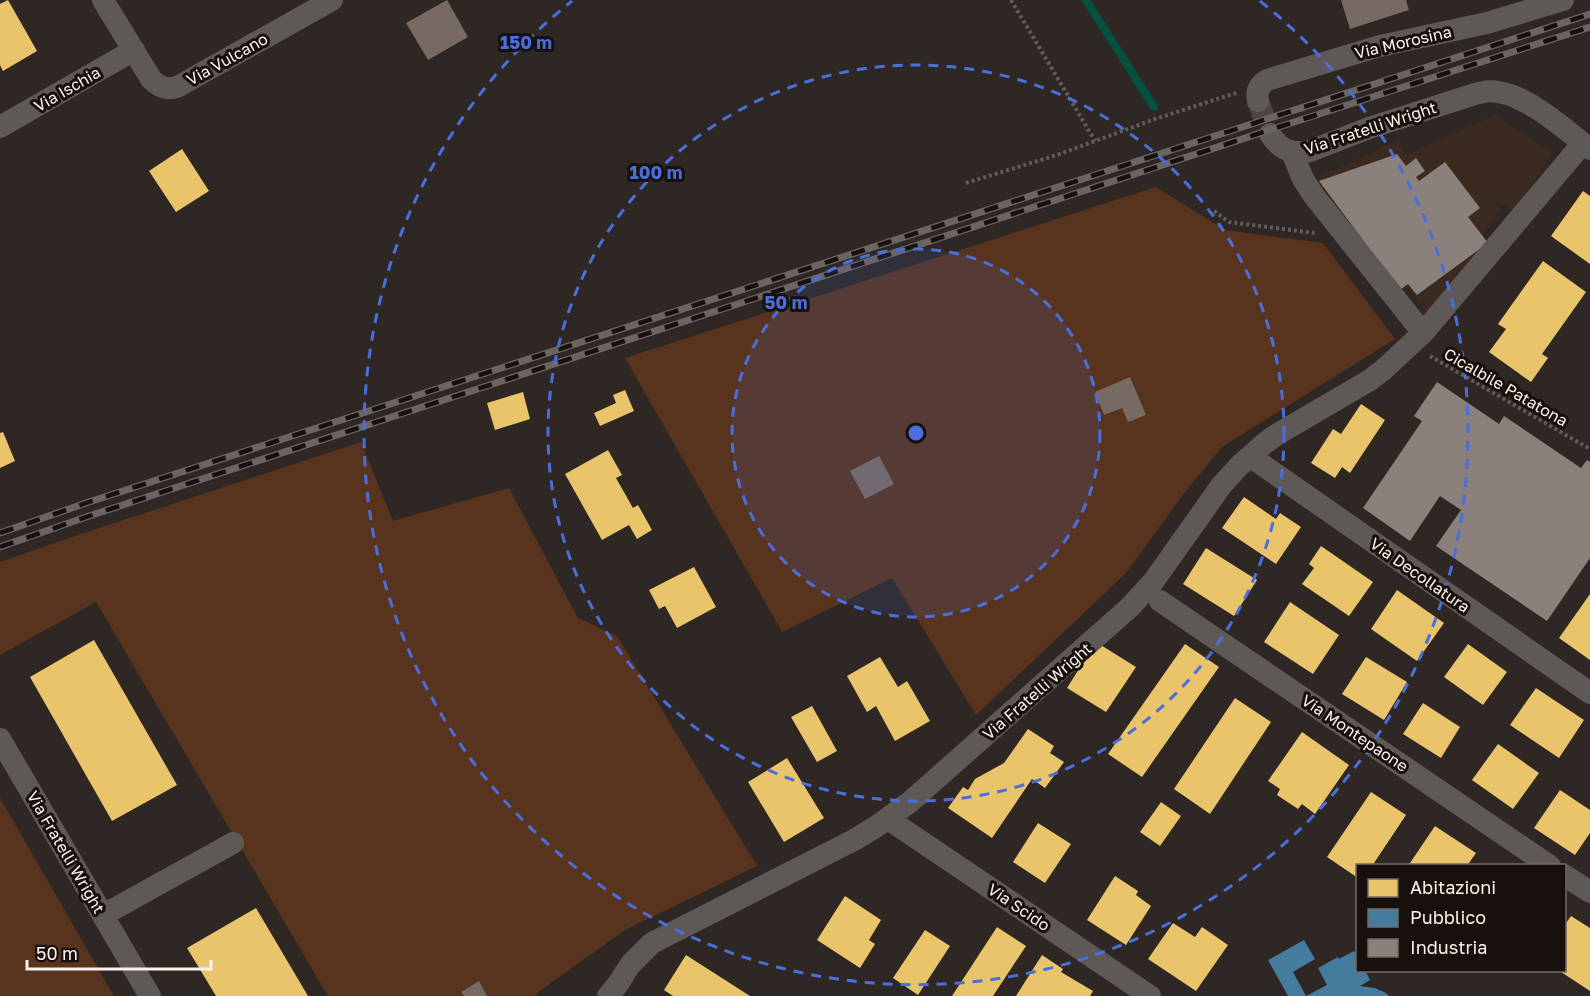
<svg xmlns="http://www.w3.org/2000/svg" width="1590" height="996" font-family="'Golos Text',sans-serif">
	<rect width="100%" height="100%" fill="#2e2723"/>
	<path fill="#3b2a20" d="M1495,115L1553,153L1514,211L1498,201L1495,205L1500,209L1482,236L1490,247L1428,316L1404,282L1399,285L1315,181L1323,175L1399,140L1406,155Z"/>
	<path fill="#58341f" d="M1156,187L1225,230L1323,243L1395,339L1222,447L1185,492L1126,573L976,715L892,578L782,632L625,358Z
		M361,442L393,521L509,488L578,618L617,636L757,866L625,930L541,990L535,996H328L96,602L0,655V562L72,537Z
		M0,798L114,996H0Z"/>
	<path fill="#e9c46a" d="M8,0L37,51L3,71L0,65V4Z
		M182,149L209,191L176,212L149,171Z
		M1583,191L1590,196V264L1551,236Z
		M1543,261L1586,292L1542,354L1548,358L1531,382L1489,352L1506,329L1498,324Z
		M625,390L634,411L600,426L594,413L616,403L613,395Z
		M523,392L530,419L495,430L487,403Z
		M1361,404L1385,420L1350,473L1342,467L1335,478L1311,463L1333,429L1341,434Z
		M3,432L15,461L0,468V433Z
		M608,450L622,475L616,478L633,508L638,505L652,530L637,539L629,525L602,540L565,474Z
		M1244,497L1276,519L1280,513L1301,527L1276,564L1222,528Z
		M1321,546L1373,582L1349,616L1302,584L1314,568L1309,564Z
		M1206,548L1257,580L1234,616L1183,584Z
		M694,567L716,607L677,628L665,606L659,609L649,590Z
		M1397,590L1444,623L1417,661L1371,629Z
		M1590,594V660L1559,638Z
		M1290,602L1339,635L1313,674L1264,642Z
		M94,640L177,785L112,821L30,677Z
		M1096,642L1136,667L1106,712L1067,688Z
		M1185,644L1219,667L1142,777L1108,754Z
		M1468,644L1507,672L1483,705L1444,677Z
		M880,657L898,687L907,681L930,721L895,741L876,706L867,712L847,676Z
		M1366,657L1407,682L1384,720L1342,694Z
		M1536,688L1584,720L1559,758L1510,725Z
		M1235,698L1271,722L1210,814L1174,789Z
		M1423,703L1460,727L1441,758L1403,734Z
		M812,706L837,751L817,762L791,717Z
		M1028,729L1054,746L1050,753L1064,762L1045,788L1032,779L992,838L948,808L963,787L968,790L975,779L1004,763Z
		M1302,732L1349,765L1315,814L1302,804L1298,809L1277,795L1280,789L1268,781Z
		M1498,744L1539,773L1513,809L1472,780Z
		M787,758L824,818L784,842L748,782Z
		M1560,790L1590,810V833L1575,855L1534,828Z
		M1371,792L1406,815L1372,866H1358V878L1327,857Z
		M1161,802L1181,816L1160,846L1140,832Z
		M1038,823L1071,844L1045,883L1013,862Z
		M1435,826L1476,853L1467,866H1408Z
		M1115,876L1138,891L1136,895L1151,906L1126,945L1087,920Z
		M845,896L881,920L869,940L875,944L860,968L817,940Z
		M256,908L308,996H216L187,948Z
		M1571,916L1590,928V991L1558,970H1564V926Z
		M1173,923L1195,937L1202,927L1228,945L1196,991L1148,959Z
		M997,927L1026,946L993,996H952Z
		M925,930L950,946L918,995L893,978Z
		M686,955L750,996H673L664,990Z
		M1042,955L1063,969L1061,972L1093,991L1090,996H1016Z"/>
	<path fill="#457b9d" d="M1304,940L1315,959L1293,972L1306,996L1327,985L1318,968L1338,957L1339,959L1354,951L1358,957V970H1365L1370,980L1360,986L1375,988L1386,993L1389,996H1288L1268,960Z"/>
	<path fill="#8a817c" d="M1397,154L1406,166L1416,158L1425,171L1416,177L1419,181L1445,162L1480,208L1468,217L1488,243L1417,295L1408,284L1400,290L1319,181Z
		M1437,382L1499,424L1504,416L1581,468L1587,460L1590,462V558L1547,621L1436,546L1461,510L1440,496L1410,541L1363,508L1422,421L1414,416Z"/>
	<g fill="none" stroke-linecap="round" stroke-linejoin="round">
		<path stroke="#04513f" stroke-width="8" d="M1086,0L1154,107"/>
	</g>
	<path fill="#776a62" d="M447,0L468,37L428,60L406,23Z
		M1341,0H1406L1409,10L1350,29Z
		M1130,377L1146,415L1128,422L1122,408L1104,415L1095,392Z
		M879,456L894,484L865,499L850,471Z
		M479,981L487,996H464L461,992Z"/>
	<g fill="none" stroke-linecap="round" stroke-linejoin="round">
		<path stroke="#4d4541" stroke-width="22" stroke-dasharray="22 11" stroke-linecap="butt" d="M1258,101L1270,134"/>
		<path stroke="#625d5a" stroke-width="4" stroke-dasharray="3 3" stroke-linecap="butt" d="M1011,0L1095,141
			M966,183L1057,155L1155,119L1236,93
			M1214,211L1229,222L1315,233
			M1430,356L1590,449"/>
		<path stroke="#5e5956" stroke-width="22" d="M103,0L151,79C159,87 166,90 177,87L332,0
			M1258,101C1256,92 1259,85 1267,80L1380,46L1487,23L1563,0
			M0,127L134,50
			M1270,134C1280,150 1292,155 1310,151L1369,128L1475,94C1483,92 1490,90 1498,92C1528,96 1566,130 1590,149
			M1423,333L1583,143
			M1251,457L1590,693
			M1160,601L1550,866
			M0,739L150,996
			M888,819L1150,996
			M1564,875L1590,892
			M103,915L233,843
			M608,996L618,984L630,965L652,943L854,840L877,826L910,802L1130,607L1153,582L1221,486L1239,466L1265,443L1276,435L1370,380L1383,370L1423,333L1314,196L1303,179L1292,152"/>
		<g stroke="#6a6562" stroke-width="7">
			<path id="rail" d="M0,533L86,503L1590,14
				M0,547L89,516L1288,124L1590,27"/>
		</g>
		<use href="#rail" stroke="#17100d" stroke-width="4.5" stroke-dasharray="14" stroke-linecap="butt"/>
	</g>
	<circle cx="916" cy="433" r="184" fill="#4a6fdc" fill-opacity=".12"/>
	<g fill="none" stroke="#4a6fdc" stroke-width="3" stroke-dasharray="10 8">
		<circle cx="916" cy="433" r="184"/>
		<circle cx="916" cy="433" r="368"/>
		<path d="M1260 1A552 552 0 1 1 572 1"/>
	</g>
	<g text-anchor="middle" dominant-baseline="central" stroke-width="6" stroke-linejoin="round" paint-order="stroke">
		<g font-size="16" fill="#fcf2ed" stroke="#17100d">
			<text transform="translate(1403 42) rotate(-13)">Via Morosina</text>
			<text transform="translate(227 59) rotate(-29)">Via Vulcano</text>
			<text transform="translate(67 89) rotate(-30)">Via Ischia</text>
			<text transform="translate(1370 128) rotate(-18)">Via Fratelli Wright</text>
			<text transform="translate(1506 387) rotate(30)">Cicalbile Patatona</text>
			<text transform="translate(1420 575) rotate(35)">Via Decollatura</text>
			<text transform="translate(1037 691) rotate(-41)">Via Fratelli Wright</text>
			<text transform="translate(1355 733) rotate(34)">Via Montepaone</text>
			<text transform="translate(66 852) rotate(60)">Via Fratelli Wright</text>
			<text transform="translate(1019 907) rotate(34)">Via Scido</text>
		</g>
	</g>
	<circle cx="916" cy="433" r="9" fill="#4a6fdc" stroke="#17100d" stroke-width="3"/>
	<g font-size="18" text-anchor="middle" font-weight="bold" fill="#4a6fdc" stroke="#17100d" stroke-width="6" stroke-linejoin="round" paint-order="stroke">
		<text x="526" y="49">150 m</text>
		<text x="656" y="179">100 m</text>
		<text x="786" y="309">50 m</text>
	</g>
	<rect x="1356" y="864" width="210" height="108" fill="#17100d" stroke="#736a67" stroke-width="1.5"/>
	<rect x="1368" y="879" width="30" height="18" fill="#e9c46a" stroke="#736a67" stroke-width="1.5"/>
	<text x="1410" y="894" font-size="18" fill="#fcf2ed">Abitazioni</text>
	<rect x="1368" y="909" width="30" height="18" fill="#457b9d" stroke="#736a67" stroke-width="1.5"/>
	<text x="1410" y="924" font-size="18" fill="#fcf2ed">Pubblico</text>
	<rect x="1368" y="939" width="30" height="18" fill="#8a817c" stroke="#736a67" stroke-width="1.5"/>
	<text x="1410" y="954" font-size="18" fill="#fcf2ed">Industria</text>
	<path d="M27 960v9h184v-9" fill="none" stroke="#fcf2ed" stroke-width="3"/>
	<text x="36" y="960" font-size="18" fill="#fcf2ed" stroke="#17100d" stroke-width="4.5" paint-order="stroke">50 m</text>
</svg>
